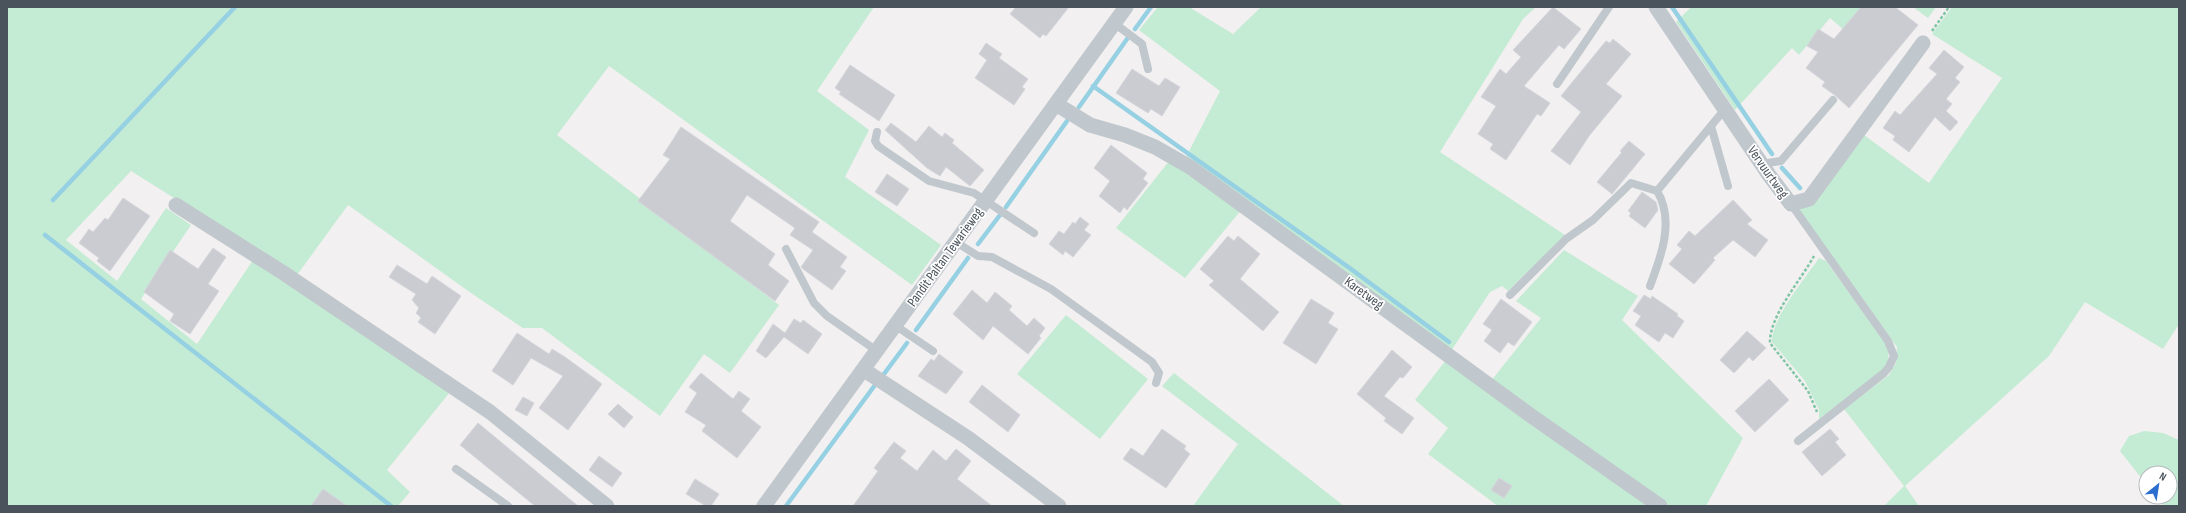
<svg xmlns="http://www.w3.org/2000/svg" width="2186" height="513" font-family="'Sofia Sans Condensed',sans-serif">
	<rect width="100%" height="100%" fill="#f2f0f0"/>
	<path fill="#c4ebd4" d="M7,7H874L817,91L869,130L845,177L941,245L912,285L609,66L557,135L779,305L730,373L704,354L660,416L542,328H523L471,293L348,205L297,275L131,171L66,240L117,281L166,208L191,225L141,299L197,344L253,260L450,392L387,470L410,492L398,506H7Z
		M1158,7H1189L1233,34L1261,7H1536L1523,19L1440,152L1565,235L1508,291L1502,286L1490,292L1451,351L1185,159L1220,91L1139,30Z
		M1691,7H1862L1843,29L1830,18L1799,55L1792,48L1735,110L1676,22Z
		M1913,7H1936L1928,18Z
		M1952,7H2179V324L2163,349L2085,302L2049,356L1905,486L1919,506H1884L1904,486L1844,409L1889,375L1896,363L1897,347L1798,208L1864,135L1929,183L2002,78L1932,34Z
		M1170,160L1242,209L1185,278L1116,228Z
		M1564,250L1638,296L1622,320L1743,438L1706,506H1668L1491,381L1541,318L1516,301Z
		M1819,258L1826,261L1889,348L1888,362L1883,370L1819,419V410L1805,381L1772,342C1772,317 1805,279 1819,258Z
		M1066,315L1148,379L1100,439L1017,374Z
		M1446,360L1652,506H1498L1428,454L1448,428L1415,400Z
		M1174,373L1344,506H1193L1238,444L1162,386Z
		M2144,431L2163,433L2179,440V506H2164L2157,497H2170V473H2146V484L2120,451L2129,436Z"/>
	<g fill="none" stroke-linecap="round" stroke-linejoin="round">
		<path stroke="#95d0e3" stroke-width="4.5" d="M1672,7L1772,154
			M1135,29L1151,7
			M1093,86L1351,269L1449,342
			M1079,107L1127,39
			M1782,168L1800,188
			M53,200L235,7
			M1006,207L1067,121
			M45,235L391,506
			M978,244L1000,215
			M916,330L968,258
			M884,374L907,343
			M786,506L875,385"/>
	</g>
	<path fill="#cbccd2" stroke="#d5d6db" d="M1016,7H1069L1046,36L1043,34L1040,38L1010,14Z
		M1553,7L1581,29L1564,49L1559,45L1524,86L1550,103L1541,116L1537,114L1506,160L1490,149L1493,144L1478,134L1496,106L1481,97L1500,69L1506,74L1521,57L1513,50Z
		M1861,7H1895L1918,25L1849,108L1836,96L1822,86L1825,82L1806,68L1818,52L1807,46L1818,29L1834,39Z
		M1613,39L1631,54L1606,84L1622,96L1589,136L1570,165L1551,151L1581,112L1561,96L1606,41L1610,43Z
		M986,43L1002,54L999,58L1028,79L1022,87L1025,89L1014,105L975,78L987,60L979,54Z
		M1944,50L1964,67L1955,78L1960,82L1946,99L1952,104L1946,111L1958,122L1950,131L1935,117L1909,152L1893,140L1895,136L1883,128L1895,111L1900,115L1937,74L1929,68Z
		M850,65L895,95L879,121L839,94L841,92L835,88Z
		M1132,69L1159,86L1165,78L1180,87L1162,116L1151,109L1148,113L1116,93Z
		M891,123L916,142L929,126L942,137L945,133L954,140L952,143L984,170L970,186L946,167L940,176L927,168L885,130Z
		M681,127L819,222L812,232L847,257L840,267L846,271L832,290L803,269L801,267L813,250L790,235L795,228L747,195L730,221L775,254L768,265L789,281L775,301L638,201L670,159L663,155Z
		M1629,141L1645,154L1612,194L1597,182L1622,152L1620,151Z
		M1111,145L1147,173L1143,179L1148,183L1127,210L1124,207L1120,213L1099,196L1110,181L1094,168Z
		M887,174L909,189L897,206L875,192Z
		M1642,192L1656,202L1658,210L1645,228L1629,216L1631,213L1628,211Z
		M123,198L150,216L110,271L97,261L99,258L79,243L89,229L93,232L105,218L108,220Z
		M1733,200L1752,220L1747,224L1768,240L1755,257L1733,240L1713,258L1715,260L1694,284L1669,264L1682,249L1677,245L1689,231L1695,236Z
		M1080,217L1089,224L1084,230L1091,235L1073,257L1065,251L1063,255L1049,244L1059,231L1064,234L1073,222L1075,224Z
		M1228,236L1234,241L1238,236L1260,254L1240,279L1279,312L1263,331L1209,285L1214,281L1200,269Z
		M213,248L226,257L208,284L219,291L190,334L170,321L174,314L144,292L170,250L198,269Z
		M397,265L427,284L432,276L461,296L435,334L418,322L421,318L416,313L419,308L412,300L416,294L389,277Z
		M972,290L987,303L995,292L1012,306L1009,310L1027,326L1034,318L1045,328L1039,336L1041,338L1028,354L993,326L983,340L953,314Z
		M1644,295L1651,299L1652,296L1678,314L1677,316L1684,321L1673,338L1665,333L1659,342L1635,325L1641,316L1633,311Z
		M1311,299L1334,313L1328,323L1338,329L1316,364L1283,343Z
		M1501,299L1532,322L1514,346L1508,342L1500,353L1484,341L1492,330L1483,324Z
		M794,319L801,323L803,320L822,334L808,354L784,337L766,358L756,351L773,324L785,333Z
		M1747,331L1766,348L1753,361L1749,357L1734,373L1720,360Z
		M517,333L549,354L552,349L565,357L602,384L568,430L539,408L563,376L531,358L513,385L492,371Z
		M1392,350L1412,367L1403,378L1400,377L1384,396L1414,418L1402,434L1384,421L1386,418L1357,394Z
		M939,354L963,372L946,394L918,376L931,359L934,361Z
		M701,373L733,399L739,391L750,399L741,411L761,427L737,458L702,431L706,425L685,412L697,393L689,387Z
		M1769,379L1789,400L1755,432L1735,411Z
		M982,385L1020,415L1008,432L969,402Z
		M523,397L534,403L527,416L515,410Z
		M618,404L633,417L624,428L608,414Z
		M478,423L578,506H535L460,445Z
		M1162,429L1186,446L1184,449L1190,454L1166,488L1123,459L1131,448L1143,456Z
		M1830,429L1839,439L1835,442L1846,455L1822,476L1802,452Z
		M894,442L906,451L900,458L917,471L933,450L946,461L956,449L971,461L957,479L992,506H853L878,471L874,468Z
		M599,456L622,473L612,487L589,470Z
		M1499,478L1512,486L1504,498L1491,490Z
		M695,479L719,494L711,506H706L686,494Z
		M323,489L347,506H311Z"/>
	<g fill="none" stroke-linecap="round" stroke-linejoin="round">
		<path stroke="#7fc6a5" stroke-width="2.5" stroke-dasharray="3 2" stroke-linecap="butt" d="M1932,31L1949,7
			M1814,256C1801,280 1769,316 1770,343L1808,391L1817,412"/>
		<path stroke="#c0c7cd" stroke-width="8" d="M1114,23L1142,44L1148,69
			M1557,84L1609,7
			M1711,126L1728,186
			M877,132L875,141L878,146L929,181L974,193L1034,233
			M1761,164L1781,161L1833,100
			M1791,204L1888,341L1894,356L1889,367L1884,373L1798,441
			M956,242L978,256L992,257L1051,289L1152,362L1159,373L1156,383
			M786,249L814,303L827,316L877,351
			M1650,286C1661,257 1675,220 1657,191
			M1510,295L1566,239L1593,220L1631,183L1657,191L1725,109
			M896,326L933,351
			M456,469L508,506"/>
		<path stroke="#c0c7cd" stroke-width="15" d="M1656,7L1769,175L1791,204L1809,199L1923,43
			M1056,104L1090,125L1125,135L1155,147L1190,167L1530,415L1660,506
			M176,205L282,272L490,412L607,506
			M864,370L968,438L1059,506
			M764,506L1126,7"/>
	</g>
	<g text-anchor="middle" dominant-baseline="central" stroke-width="3.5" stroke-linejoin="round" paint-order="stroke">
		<g font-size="14" fill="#4a535c" stroke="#fff">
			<text transform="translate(1768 172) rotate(55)">Vervuurtweg</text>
			<text transform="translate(945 257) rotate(-54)">Pandit Paltan Tewarieweg</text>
			<text transform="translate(1364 293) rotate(36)">Karetweg</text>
		</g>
	</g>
	<rect width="2186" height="513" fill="none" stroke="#4a535c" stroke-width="16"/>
	<g transform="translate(2158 485) rotate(30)"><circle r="19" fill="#ffffff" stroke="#b7babe"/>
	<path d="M0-3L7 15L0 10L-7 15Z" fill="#2c6ed0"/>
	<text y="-6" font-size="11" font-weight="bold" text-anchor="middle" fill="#4a535c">N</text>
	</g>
</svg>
